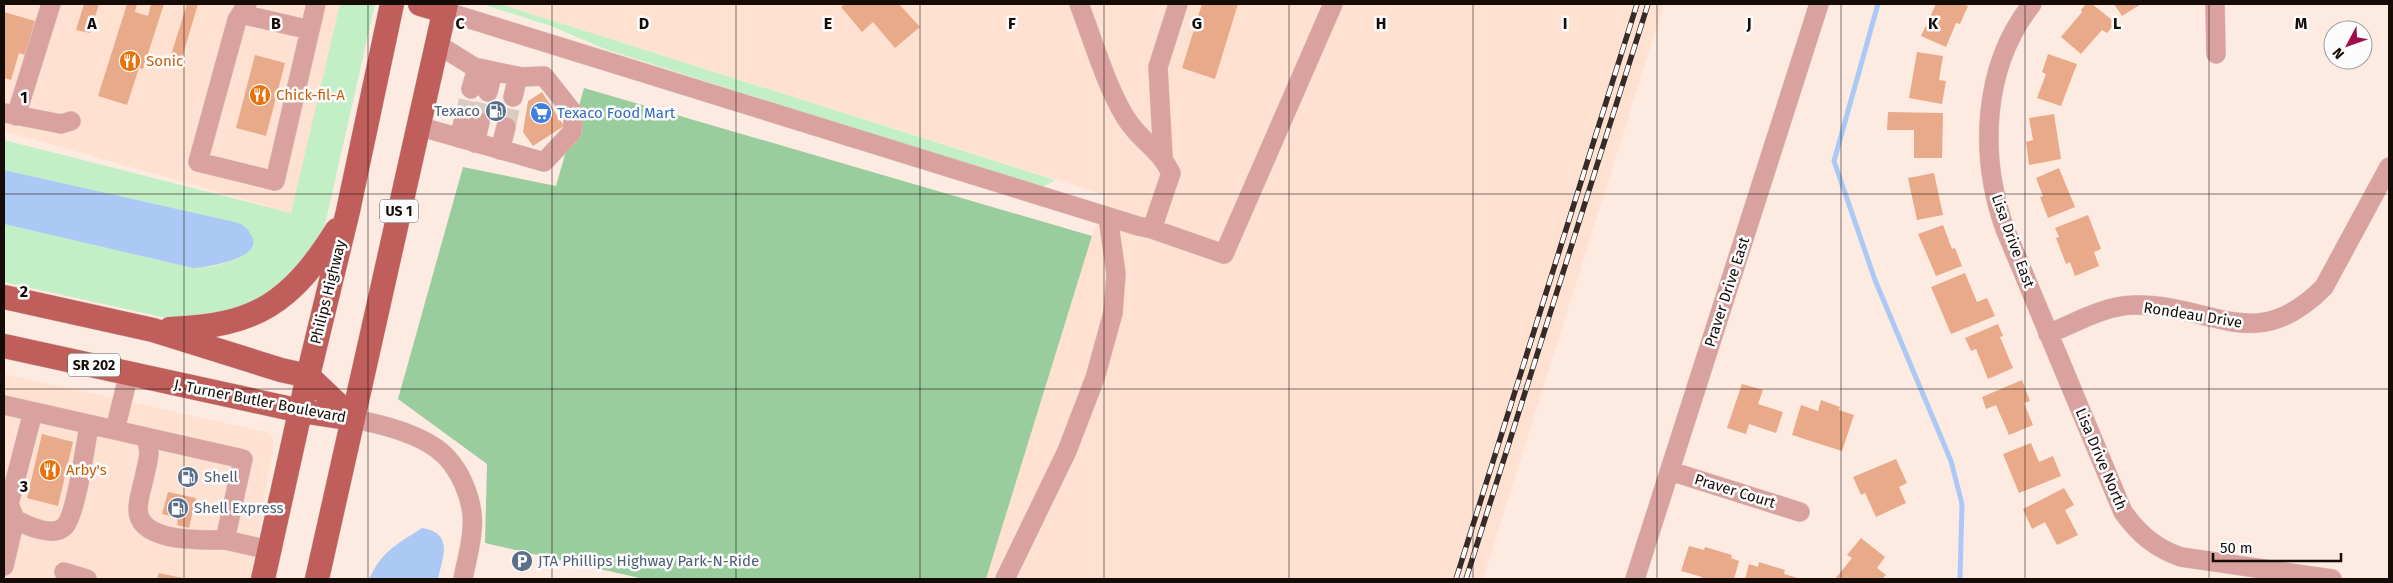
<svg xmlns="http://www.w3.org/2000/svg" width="2393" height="583" font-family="'Fira Sans',sans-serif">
	<rect width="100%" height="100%" fill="#fdebe2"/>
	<path fill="#ffe1d2" d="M4,4H340L292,213L4,131Z
		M500,4H1664L1483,579H986L1105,195Z
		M4,374L271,433L274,445L250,579H4Z"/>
	<path fill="#c2efc5" d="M340,4H375L325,225L310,258L254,307L180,321L4,282V224L193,268C212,268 241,262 254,246L235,222L4,170V140L291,213Z
		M482,4H500L1055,180L1041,188L605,49L551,26Z"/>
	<path fill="#99cd9d" d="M584,88L1092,236L986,579H644L485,543L487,464L398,399L463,167L556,186Z"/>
	<path fill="#abc9f4" d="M4,170L235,222C244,225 248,228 252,237C264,258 206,268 193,268L4,224Z
		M422,528C454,533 443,556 438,579H369C383,550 396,545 422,528Z"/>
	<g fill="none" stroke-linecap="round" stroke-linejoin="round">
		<path stroke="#abc9f4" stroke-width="5" d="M1878,4L1834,161L1875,280L1951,461L1962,504L1960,579"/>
	</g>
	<path fill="#e9aa89" d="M84,4H99L90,33L76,30Z
		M127,4H137L135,12L148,16L151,4H164L143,69L139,68L127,105L98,96Z
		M187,4H198L181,61L170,58Z
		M845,4H899L920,27L895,48L873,22L862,32L841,7Z
		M1202,4H1238L1215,79L1182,68Z
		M1936,4H1963L1968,6L1960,24L1956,23L1946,47L1921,36Z
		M2086,4H2092L2116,23L2107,33L2102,30L2081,54L2061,37L2082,12L2081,10Z
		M2114,4H2141L2122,16Z
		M4,12L35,21L25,55L19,53L11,80L4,78Z
		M1917,52L1943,56L1939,80L1946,81L1942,104L1909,98Z
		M2048,54L2077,64L2061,106L2037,98L2046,74L2042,72Z
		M255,55L285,63L266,136L236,128Z
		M542,92L564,126L533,146L523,132L528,101Z
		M1888,112L1943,113L1942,158H1914V130H1887Z
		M2054,114L2061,159L2029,165L2026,142L2033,140L2029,118Z
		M2059,168L2075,207L2048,218L2040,197L2043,196L2036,178Z
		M1934,173L1943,215L1917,220L1908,178Z
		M2088,215L2101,249L2094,252L2099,266L2075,276L2070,262L2066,264L2056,238L2059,237L2055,228Z
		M1943,225L1952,249L1955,248L1962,266L1936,276L1918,234Z
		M1965,273L1977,302L1987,298L1995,316L1951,334L1931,287Z
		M1998,324L2003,336L2000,337L2013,368L1988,379L1976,349L1971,351L1965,338Z
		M2022,380L2030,401L2024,403L2033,425L2009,435L1996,405L1986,409L1982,397Z
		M1742,384L1763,390L1758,404L1783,412L1776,433L1749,424L1746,434L1727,428Z
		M1821,400L1840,407L1839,410L1854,415L1842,451L1792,435L1801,405L1818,411Z
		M42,434L73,442L58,506L27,498Z
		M2031,443L2039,462L2053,456L2061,476L2019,493L2003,454Z
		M1896,459L1907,483L1899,487L1906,503L1876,517L1865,493L1861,495L1853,477Z
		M2064,488L2074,505L2065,510L2078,535L2057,545L2045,522L2032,529L2023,509Z
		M168,492L196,498L189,528L177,525L178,518L162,514Z
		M1861,538L1885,557L1877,568L1886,575L1882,579H1835L1852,558L1847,555Z
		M1689,546L1704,550L1705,547L1732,555L1731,558L1739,561L1734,579H1701L1702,577L1681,571Z
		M1759,562L1785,570L1784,574L1801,579H1745L1749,564L1758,567Z
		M159,573L182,578V579H157Z"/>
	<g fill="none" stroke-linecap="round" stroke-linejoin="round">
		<path stroke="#dacac1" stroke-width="19" stroke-dasharray="19 9" stroke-linecap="butt" d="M464,119L471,89
			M480,122L488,92
			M506,127L513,97"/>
		<g stroke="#d8c7bf" stroke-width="20">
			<path id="minor" d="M247,4L237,20L198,162L275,181L316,4
				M1079,4C1092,37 1109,96 1130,124C1144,143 1159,149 1171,173L1152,229
				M2032,4C1982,67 1979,156 2005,229L2123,512C2139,534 2155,548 2181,557L2332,579
				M2215,4L2216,54
				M444,11L1138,226L1152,229L1224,254L1333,4
				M241,14L310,30
				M471,89L477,68
				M488,92L493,71
				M513,97L518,76
				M5,113L61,124L71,121
				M16,116L51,4
				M418,126L544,162L572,132L574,114L544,76L521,77L474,67L437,44
				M459,138L464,119
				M475,143L480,122
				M500,150L506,127
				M1163,157L1158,67L1178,4
				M2048,334C2075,323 2105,305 2135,305C2213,304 2255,357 2324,287L2389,167
				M4,405L243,459L225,540L270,550
				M353,419C381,424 413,432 436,448C460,465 475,502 472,530C471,546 466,563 463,579
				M115,430L129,373
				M145,437C152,452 148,459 145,474C143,485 138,498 138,509C138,543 202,540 225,540
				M1670,471L1800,512
				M15,519C27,526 54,538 65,526C76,514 86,443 89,425
				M4,566L15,519L9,504L33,412
				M64,572L87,579
				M1005,579L1067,451L1095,378L1113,313L1116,274L1108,217
				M1635,579L1819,4"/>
		</g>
		<g stroke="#d8c7bf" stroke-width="25">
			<path id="major" d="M420,4L444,11
				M4,297L153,330L281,370L308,376L353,419
				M170,329C256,326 291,303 337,230
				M4,346L301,411L353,419
				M263,579L308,376L348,211L392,4
				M317,579L446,4"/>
		</g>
		<use href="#minor" stroke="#daa29e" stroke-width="19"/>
		<use href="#major" stroke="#bf5e5a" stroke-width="24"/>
		<g stroke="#362b26" stroke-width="5.5">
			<path id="rail" d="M1456,579L1637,4
				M1466,579L1648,4"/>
		</g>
		<use href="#rail" stroke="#fcfcfc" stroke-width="4" stroke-dasharray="11" stroke-linecap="butt"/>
	</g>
	<path fill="none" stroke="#150c07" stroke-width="1" stroke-opacity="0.55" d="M184,4V579M368,4V579M552,4V579M736,4V579M920,4V579M1104,4V579M1289,4V579M1473,4V579M1657,4V579M1841,4V579M2025,4V579M2209,4V579M4,194H2389M4,389H2389"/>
	<defs>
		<g id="restaurant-disc" transform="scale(1.125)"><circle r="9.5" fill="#e8710a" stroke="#fcfcfc"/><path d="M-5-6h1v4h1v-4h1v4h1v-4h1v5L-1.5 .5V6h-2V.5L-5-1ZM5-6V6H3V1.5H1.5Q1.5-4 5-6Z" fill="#fff"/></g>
		<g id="fuel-disc" transform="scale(1.125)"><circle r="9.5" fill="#5c6f8a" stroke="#fcfcfc"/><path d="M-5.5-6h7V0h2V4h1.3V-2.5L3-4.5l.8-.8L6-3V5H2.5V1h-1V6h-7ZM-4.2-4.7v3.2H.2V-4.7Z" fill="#fff"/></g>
		<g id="supermarket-disc" transform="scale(1.125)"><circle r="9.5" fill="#3f7fe0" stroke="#fcfcfc"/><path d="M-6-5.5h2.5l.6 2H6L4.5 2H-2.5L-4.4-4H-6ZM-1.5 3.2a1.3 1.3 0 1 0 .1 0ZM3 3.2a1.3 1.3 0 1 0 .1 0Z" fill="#fff"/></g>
		<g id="parking-disc" transform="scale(1.125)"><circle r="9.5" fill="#5c6f8a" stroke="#fcfcfc"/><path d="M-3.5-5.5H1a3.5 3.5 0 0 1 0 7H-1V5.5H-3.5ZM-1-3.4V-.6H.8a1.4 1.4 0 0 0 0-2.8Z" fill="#fff"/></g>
	</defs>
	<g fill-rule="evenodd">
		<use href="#restaurant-disc" x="130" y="61"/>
		<use href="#restaurant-disc" x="260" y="95"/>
		<use href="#fuel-disc" x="496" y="111"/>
		<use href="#supermarket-disc" x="541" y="113"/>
		<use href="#restaurant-disc" x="50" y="470"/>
		<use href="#fuel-disc" x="188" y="477"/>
		<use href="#fuel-disc" x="178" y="508"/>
		<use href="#parking-disc" x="522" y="561"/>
	</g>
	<g text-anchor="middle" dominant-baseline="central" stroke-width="5" stroke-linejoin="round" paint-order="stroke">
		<g fill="#fcfcfc" stroke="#5a5450" stroke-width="1">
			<rect x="380" y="199.5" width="38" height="23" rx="4"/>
			<rect x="68" y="353.5" width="52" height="23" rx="4"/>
		</g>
		<g font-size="14" font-weight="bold" fill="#150c07">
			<text x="399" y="211">US 1</text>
			<text x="94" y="365">SR 202</text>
		</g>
		<g font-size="15" fill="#c56008" stroke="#fcfcfc" text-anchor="start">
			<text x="146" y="61">Sonic</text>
			<text x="276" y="95">Chick-fil-A</text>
			<text x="66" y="470">Arby's</text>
		</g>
		<g font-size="15" fill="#4e5e75" stroke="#fcfcfc" text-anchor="start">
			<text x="480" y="111" text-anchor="end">Texaco</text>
			<text x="204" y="477">Shell</text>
			<text x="194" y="508">Shell Express</text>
			<text x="538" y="561">JTA Phillips Highway Park-N-Ride</text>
		</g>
		<g font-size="15" fill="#366cbe" stroke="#fcfcfc" text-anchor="start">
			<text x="557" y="113">Texaco Food Mart</text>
		</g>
		<g font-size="15" fill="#150c07" stroke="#fcfcfc">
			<text transform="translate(2013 241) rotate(70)">Lisa Drive East</text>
			<text transform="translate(328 292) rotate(-76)">Philips Highway</text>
			<text transform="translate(1727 292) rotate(-72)">Praver Drive East</text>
			<text transform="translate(2193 315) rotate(9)">Rondeau Drive</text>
			<text transform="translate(260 401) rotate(11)">J. Turner Butler Boulevard</text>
			<text transform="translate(2101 459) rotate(67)">Lisa Drive North</text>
			<text transform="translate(1735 491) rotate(17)">Praver Court</text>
		</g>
	</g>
	<g font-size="16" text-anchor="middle" font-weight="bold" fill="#150c07" stroke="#fcfcfc" stroke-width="5" stroke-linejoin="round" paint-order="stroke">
		<text x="92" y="29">A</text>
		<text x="276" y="29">B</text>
		<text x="460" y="29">C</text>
		<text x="644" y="29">D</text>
		<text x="828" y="29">E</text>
		<text x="1012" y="29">F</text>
		<text x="1197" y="29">G</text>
		<text x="1381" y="29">H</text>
		<text x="1565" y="29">I</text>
		<text x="1749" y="29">J</text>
		<text x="1933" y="29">K</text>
		<text x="2117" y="29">L</text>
		<text x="2301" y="29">M</text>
		<text x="24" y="103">1</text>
		<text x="24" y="297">2</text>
		<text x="24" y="492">3</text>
	</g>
	<rect width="2393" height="583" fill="none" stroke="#150c07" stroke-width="10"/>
	<g transform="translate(2348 45) rotate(229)"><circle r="24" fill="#fcfcfc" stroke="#a09c9a"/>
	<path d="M0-4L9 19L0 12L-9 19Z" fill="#a20d4e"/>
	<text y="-8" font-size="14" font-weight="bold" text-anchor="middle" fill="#150c07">N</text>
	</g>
	<path d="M2213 553v8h128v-8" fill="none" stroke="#150c07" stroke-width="2.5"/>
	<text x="2220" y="553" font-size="15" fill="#150c07" stroke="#fcfcfc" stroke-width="4" paint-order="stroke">50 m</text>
</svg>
